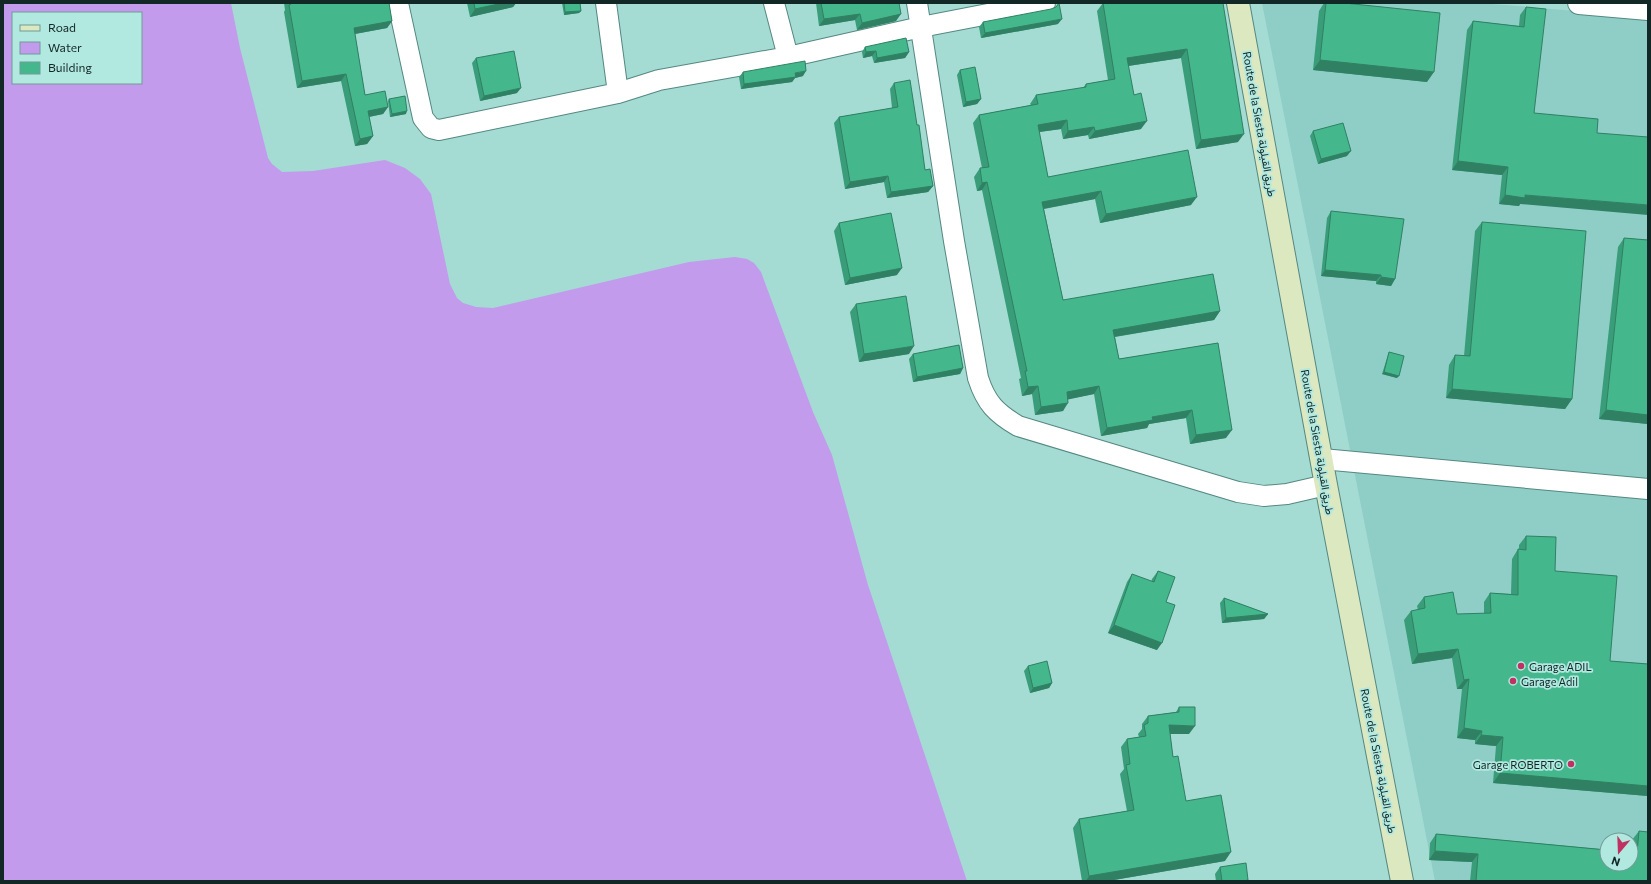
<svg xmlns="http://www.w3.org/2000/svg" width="1651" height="884" font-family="Commissioner,Vazirmatn,sans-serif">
	<rect width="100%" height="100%" fill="#a4dbd3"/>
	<path fill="#8ecec6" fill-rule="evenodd" d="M1262,3H1480L1648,17V881H1435ZM1607,840H1631V864H1607Z"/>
	<path fill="#c29bed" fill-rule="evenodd" d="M3,3H231L240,48L268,158L272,164L282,172L313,171L385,160L405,168L420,179L431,194L450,284L457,298L463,303L476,307L493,308L689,262L735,257L747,259L754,263L761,272L813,412L832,455L868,585L967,881H3ZM13,13H141V83H13Z"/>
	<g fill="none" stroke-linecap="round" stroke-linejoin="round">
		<g stroke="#548881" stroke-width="22">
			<path id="minor" d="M398,3L423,118L431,128L439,130L618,93L659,80L788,57L921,27L1045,3
				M606,3L618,93
				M774,3L788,57
				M917,3L954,241L978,378C986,403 996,413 1018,426L1238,492L1264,496L1287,494L1326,485
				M1322,459L1648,489"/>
		</g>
		<g stroke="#548881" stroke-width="24">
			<path id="tertiary" d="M1579,3L1648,9"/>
		</g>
		<g stroke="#548881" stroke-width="24">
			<path id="secondary" d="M1238,3L1326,485L1402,881"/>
		</g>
		<use href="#minor" stroke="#fff" stroke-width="20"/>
		<use href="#tertiary" stroke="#fff" stroke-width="22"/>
		<use href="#secondary" stroke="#dce8c0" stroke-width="22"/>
	</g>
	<path fill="#3a9d79" d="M284,3H389L392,21L387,28L355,34L365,95L388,107L383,114L369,117L373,136L367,144L355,146L341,81L297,88L284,12L285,10Z
		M467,3H516L513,7L470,17Z
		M562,3H580L581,11L579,13L564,15Z
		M816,3H899L896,21L857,30L855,20L819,26Z
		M1103,3H1223L1238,142L1196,149L1181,58L1128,66L1141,129L1089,139L1088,135L1063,139L1061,129L1039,132L1048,177L1191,205L1100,223L1095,199L1044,209L1063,300L1220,311L1214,320L1115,337L1119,359L1218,343L1226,438L1190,444L1186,418L1149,424L1147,428L1101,436L1094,394L1068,399L1063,411L1035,415L1032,394L1022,396L1019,379L1021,378L982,190L977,191L974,177L980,168H982L973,123L979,115L1031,105L1030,104L1036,95L1083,88L1086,84L1108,80L1097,11Z
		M1324,3H1344L1427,82L1313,70L1319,11Z
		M1526,7L1520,204L1519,206L1499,204L1502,175L1452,170L1467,30L1473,21L1519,26L1520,15Z
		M983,22L1058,24L981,38L979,27Z
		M865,47L909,52L905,58L874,63L872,56L863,58L862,52Z
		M476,58L517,93L480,101L472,63Z
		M960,70L981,99L977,104L963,107L957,75Z
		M743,72L803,76L795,78L792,82L741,89L739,77Z
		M894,83L917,125L925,170L933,186L928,192L887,198L884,182L845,189L834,123L839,117L892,108L890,89Z
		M389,99L406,114L390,117L388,101Z
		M1313,131L1347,156L1318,164L1310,136Z
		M1331,211L1395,279L1391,286L1376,284V281L1321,276L1327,218Z
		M1482,222L1572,399L1565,409L1446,398L1449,365L1455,355L1464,356L1475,231Z
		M839,223L897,275L845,285L834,231Z
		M1624,238L1648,240V424L1599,419L1618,247Z
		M856,304L909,354L859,362L850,312Z
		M1389,352L1397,378L1382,374L1388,355Z
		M913,354L963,368L960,374L913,382L909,359Z
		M1526,536L1555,571L1610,661L1648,664V796L1493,783L1496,746L1475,744V740L1457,738L1462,689H1457L1452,658L1412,664L1404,620L1411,611L1418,610L1417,606L1424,597L1457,614H1484V602L1490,593L1511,594L1512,559L1518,549H1519V545Z
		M1158,571L1166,602L1157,650L1108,633L1127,582L1132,574L1151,582L1152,579Z
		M1224,598L1268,614L1264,619L1222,623L1220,603Z
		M1028,666L1052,683L1049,688L1030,693L1024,671Z
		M1179,707L1189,734H1170L1173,757L1186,801L1225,861L1108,881H1082L1073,828L1079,819L1127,811L1120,774L1124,769L1121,747L1127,739L1139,737L1138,734L1142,729V724L1148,716L1176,712Z
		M1639,831L1648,881H1470L1472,862L1429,860L1430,843L1436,834L1631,852L1632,840Z
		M1220,867L1248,881H1216L1215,874Z"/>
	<path fill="#308063" d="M503,3H516L513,7L470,17L475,9Z
		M581,11L579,13L564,15L565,12Z
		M860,14L855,20L819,26L824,19Z
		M901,14L896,21L857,30L862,23Z
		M1062,19L1058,24L981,38L985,33Z
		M392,21L387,28L349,35L354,28Z
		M1187,49L1181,58L1121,67L1127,58Z
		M876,51L872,56L863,58L866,52Z
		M909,52L905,58L874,63L877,58Z
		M1320,60L1434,72L1427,82L1313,70Z
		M806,71L803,76L795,78L792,82L741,89L744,84Z
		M346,74L341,81L297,88L302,81Z
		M521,88L517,93L480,101L484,96Z
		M981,99L977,104L963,107L966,102Z
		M388,107L383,114L363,118L368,111Z
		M407,111L406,114L390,117L392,114Z
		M1067,120L1061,129L1032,133L1038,125Z
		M1147,121L1141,129L1089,139L1095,131Z
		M1094,127L1088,135L1063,139L1068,131Z
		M1244,134L1238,142L1196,149L1201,140Z
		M373,136L367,144L355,146L360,139Z
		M1351,151L1347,156L1318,164L1321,159Z
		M1458,161L1508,167L1502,175L1452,170Z
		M888,176L884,182L845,189L850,182Z
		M987,182L982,190L977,191L982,183Z
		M933,186L928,192L887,198L891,192Z
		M1101,191L1095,199L1037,210L1042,202Z
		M1505,195H1525L1648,205V215L1520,204L1519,206L1499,204Z
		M1197,197L1191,205L1100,223L1106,214Z
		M902,268L897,275L845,285L850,278Z
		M1325,270L1381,275L1376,281L1321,276Z
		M1381,277L1395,279L1391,286L1376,284Z
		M1220,311L1214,320L1107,338L1113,330Z
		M914,346L909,354L859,362L864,354Z
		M963,368L960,374L913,382L917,377Z
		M1384,372L1399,376L1397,378L1382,374Z
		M1038,386L1032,394L1022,396L1028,387Z
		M1099,386L1094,394L1061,401L1067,392Z
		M1452,389L1572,399L1565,409L1446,398Z
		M1068,403L1063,411L1035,415L1041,407Z
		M1192,410L1186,418L1149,424L1147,428L1101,436L1107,428L1152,417Z
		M1606,410L1648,415V424L1599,419Z
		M1232,430L1226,438L1190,444L1196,435Z
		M1268,614L1264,619L1222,623L1226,618Z
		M1114,625L1162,643L1157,650L1108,633Z
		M1458,649L1452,658L1412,664L1418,654Z
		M1469,679L1462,689H1457L1464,680Z
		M1052,683L1049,688L1030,693L1033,688Z
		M1169,725L1195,726L1189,734H1163Z
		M1464,728L1482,731L1475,740L1457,738Z
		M1481,735L1503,737L1496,746L1475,744Z
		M1500,773L1648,786V796L1493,783Z
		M1435,851L1478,854L1472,862L1429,860Z
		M1231,852L1225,861L1108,881H1086L1089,876Z"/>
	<path fill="#44b78d" stroke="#308063" d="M291,3H389L392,21L354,28L365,95L385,91L388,107L368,111L373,136L360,139L346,74L302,81L289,5L291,4Z
		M474,3H503L475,9Z
		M564,3H580L581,11L565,12Z
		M821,3H899L901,14L862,23L860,14L824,19Z
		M1059,3L1062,19L985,33L983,22L1051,9L1056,7Z
		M1103,3H1223L1244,134L1201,140L1187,49L1127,58L1134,95L1141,93L1147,121L1095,131L1094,127L1068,131L1067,120L1038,125L1048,177L1188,150L1197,197L1106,214L1101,191L1042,202L1063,300L1213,274L1220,311L1113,330L1119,359L1218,343L1232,430L1196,435L1192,410L1152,417L1153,420L1107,428L1099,386L1067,392L1068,403L1041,407L1038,386L1028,387L1025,371H1027L987,182L982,183L980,168L989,167L979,115L1038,104L1036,95L1086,87V84L1115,79Z
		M1326,3H1344L1440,13L1434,72L1320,60Z
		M1526,7L1546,9L1534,113L1598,119L1597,133L1648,137V205L1525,195V198L1505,195L1508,167L1458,161L1473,21L1524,27Z
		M906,38L909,52L877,58L876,51L866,52L865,47Z
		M514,51L521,88L484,96L476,58Z
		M805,61L806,71L795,73L796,77L744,84L743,72Z
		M975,67L981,99L966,102L960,70Z
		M910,80L917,125H919L925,170L930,169L933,186L891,192L888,176L850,182L839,117L898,107L894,83Z
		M405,96L407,111L392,114L389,99Z
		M1343,123L1351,151L1321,159L1313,131Z
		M1331,211L1404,219L1395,279L1381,277V275L1325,270Z
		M891,213L902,268L850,278L839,223Z
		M1482,222L1586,231L1572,399L1452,389L1455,355L1470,356Z
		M1624,238L1648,240V415L1606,410Z
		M906,296L914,346L864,354L856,304Z
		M959,345L963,368L917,377L913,354Z
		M1389,352L1404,356L1399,376L1384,372Z
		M1526,536L1556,537L1555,571L1617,576L1610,661L1648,664V786L1500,773L1503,737L1481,735L1482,731L1464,728L1469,679L1464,680L1458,649L1418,654L1411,611L1425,608L1424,597L1453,592L1457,614L1491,613L1490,593L1518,595V549L1526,550Z
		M1158,571L1175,577L1166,602L1175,605L1162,643L1114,625L1132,574L1154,582Z
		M1224,598L1268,614L1226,618Z
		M1047,661L1052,683L1033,688L1028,666Z
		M1179,707H1195V726L1169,725L1173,757L1178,756L1186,801L1221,795L1231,852L1089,876L1079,819L1134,810L1126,765L1130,764L1127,739L1146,736L1144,725L1148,723V716L1179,712Z
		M1639,831L1648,832V881H1476L1478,854L1435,851L1436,834L1607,850V864H1631V852L1637,853Z
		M1246,863L1248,880L1244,881H1222L1220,867Z"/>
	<g fill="#bf3160" stroke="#b1e8e0" stroke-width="1.5">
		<circle cx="1521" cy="666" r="4"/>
		<circle cx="1513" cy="681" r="4"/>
		<circle cx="1571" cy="764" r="4"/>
	</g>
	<g text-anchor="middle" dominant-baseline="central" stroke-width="3.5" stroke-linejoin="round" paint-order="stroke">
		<g font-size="11" fill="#122826" stroke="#b1e8e0">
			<text transform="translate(1260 124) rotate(80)">Route de la Siesta طريق القيلولة</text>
			<text transform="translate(1318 442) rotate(80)">Route de la Siesta طريق القيلولة</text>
			<text transform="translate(1379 761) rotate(79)">Route de la Siesta طريق القيلولة</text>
		</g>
		<g font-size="11" fill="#122826" stroke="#b1e8e0" text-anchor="start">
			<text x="1529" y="666">Garage ADIL</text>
			<text x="1521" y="681">Garage Adil</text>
			<text x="1563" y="764" text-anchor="end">Garage ROBERTO</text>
		</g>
	</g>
	<rect width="1651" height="884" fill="none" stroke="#122826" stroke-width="8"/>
	<rect x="12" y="12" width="130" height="72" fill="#b1e8e0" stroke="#719b96"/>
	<rect x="20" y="25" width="20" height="6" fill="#dce8c0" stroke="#719b96"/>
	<text x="48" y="32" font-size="12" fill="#122826">Road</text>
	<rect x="20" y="42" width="20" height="12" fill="#c29bed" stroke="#719b96"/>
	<text x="48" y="52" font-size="12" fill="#122826">Water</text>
	<rect x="20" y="62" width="20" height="12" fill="#44b78d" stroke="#719b96"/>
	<text x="48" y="72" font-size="12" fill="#122826">Building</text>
	<g transform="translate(1619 852) rotate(199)"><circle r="19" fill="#b1e8e0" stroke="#719b96"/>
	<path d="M0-3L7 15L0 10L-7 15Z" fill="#bf3160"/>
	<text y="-6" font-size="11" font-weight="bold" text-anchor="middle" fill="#122826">N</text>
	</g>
</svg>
